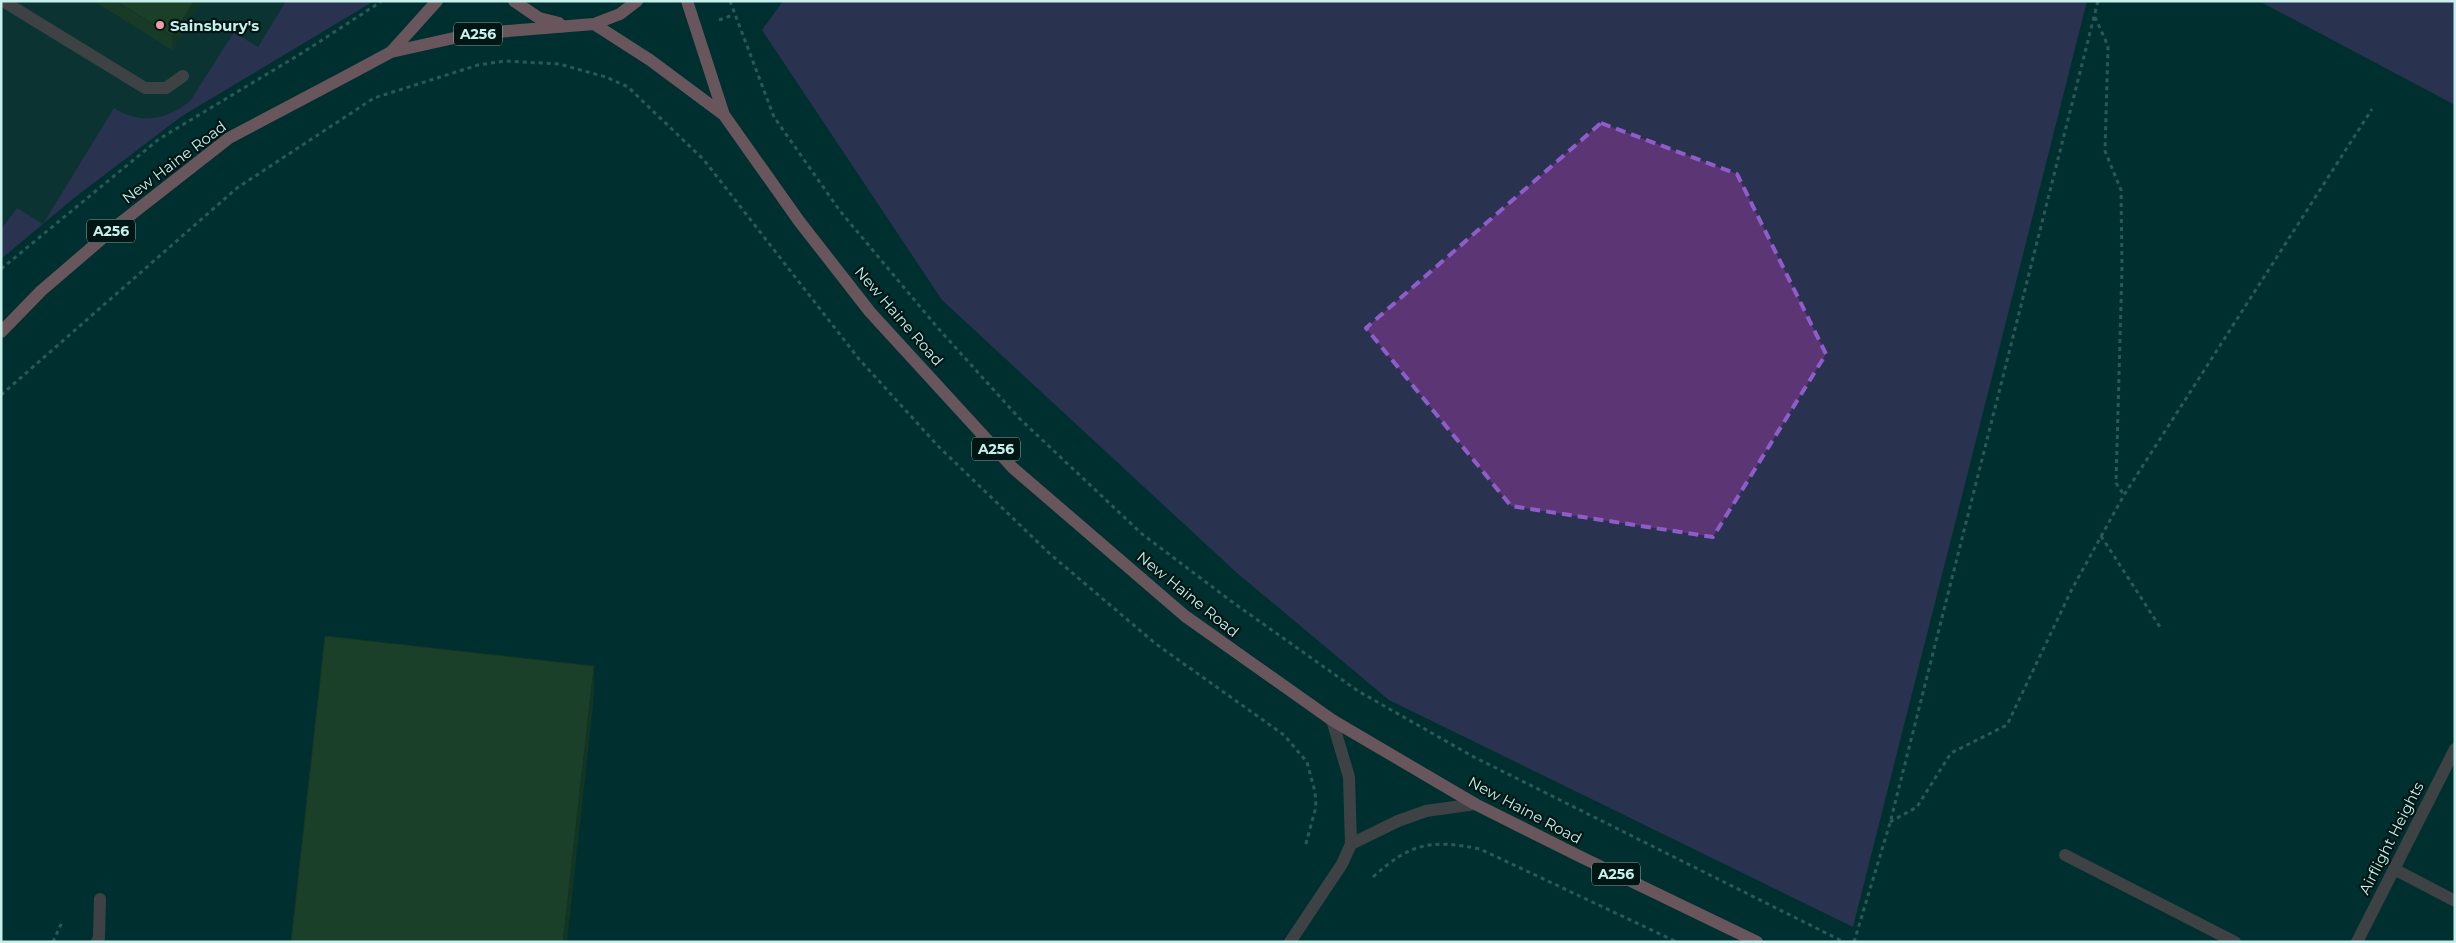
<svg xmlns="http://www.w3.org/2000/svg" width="2456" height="943" font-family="Montserrat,sans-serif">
	<rect width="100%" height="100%" fill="#00302f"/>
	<path fill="#193937" d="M1,1H286L258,47L234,32L190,101L181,109L158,118L141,119L126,116L114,108L43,225L17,208L1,229Z"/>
	<path fill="#5c3574" d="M286,1H374L182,116L74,198L1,259V229L17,208L43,224L114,108C140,125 167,120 190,101L234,32L258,47Z
		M783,1H2087L1853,927L1389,700L1237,573L942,300L762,30Z
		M2259,1H2455V105Z"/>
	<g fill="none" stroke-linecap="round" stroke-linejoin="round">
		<path stroke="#5f8b89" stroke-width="3" stroke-dasharray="4 4" stroke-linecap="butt" d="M730,1L774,117L840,211L937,327L1019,418L1142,534L1235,604L1358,691L1472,756L1844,942
			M2095,17L2108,46L2105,151L2121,190L2122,267L2116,483L2124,495
			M719,20L733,15
			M1,269L159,139L302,53L382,1
			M1,395L237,188L374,98L478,65L505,61L559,64L606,77L628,87L704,160L859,359L938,446L1050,554L1156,644L1284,735L1307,762L1315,792L1316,807L1305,847
			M2101,536L2160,627
			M1890,822L1917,807L1951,753L2007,725L2072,589L2124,495L2372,109
			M1373,877C1410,843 1431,839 1480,849L1677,942
			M53,942L62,922
			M1854,942L1890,823L2098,1"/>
		<path stroke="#89595f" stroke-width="12" d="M3,1L145,88H166L183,76
			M1351,844L1398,821L1426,811L1475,804
			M99,937L100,899
			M1290,942L1342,864L1351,844L1349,777L1332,720"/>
		<path stroke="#89595f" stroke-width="12" d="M2065,855L2235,942
			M2394,869L2455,901
			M97,942L99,937
			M2357,942L2455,749"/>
		<path stroke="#e88694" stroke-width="12" d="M514,1L539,18L559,23
			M687,1L724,115L799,221L870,312L1013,468L1185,616L1332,720L1475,804L1579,856L1757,942
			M594,24L650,60L724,115
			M391,52L437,1
			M1,332L41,291L119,224L229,138L352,73L391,52L472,34L594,24L620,14L637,1"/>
	</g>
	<path fill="#34491d" d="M94,1H202L172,50Z"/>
	<path fill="#2a3c18" d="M194,1H202L172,50V36Z
		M594,666V696L567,942H563Z"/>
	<path fill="#3c5522" stroke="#2a3c18" d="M116,1H194L172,36Z
		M325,636L594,666L563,942H291Z"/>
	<path d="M0 0H2456V943H0ZM1601,123L1737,174L1826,354L1713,537L1511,506L1366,328Z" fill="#00302f" fill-opacity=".55" fill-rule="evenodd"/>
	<path fill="none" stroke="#8e5dca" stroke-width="4" stroke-dasharray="10 6" stroke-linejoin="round" d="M1601,123L1737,174L1826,354L1713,537L1511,506L1366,328Z"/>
	<circle fill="#f49aa6" stroke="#001615" stroke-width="2" cx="160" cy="25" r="5"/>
	<g text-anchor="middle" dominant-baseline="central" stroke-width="4.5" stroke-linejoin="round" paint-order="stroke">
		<g fill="#001615" stroke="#8baeac" stroke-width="1">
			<rect x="454" y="22.5" width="48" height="23" rx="4"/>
			<rect x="87" y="219.5" width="48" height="23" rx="4"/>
			<rect x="972" y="437.5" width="48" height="23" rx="4"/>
			<rect x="1592" y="862.5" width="48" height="23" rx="4"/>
		</g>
		<g font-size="14" font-weight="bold" fill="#c7efec">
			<text x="478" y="34">A256</text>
			<text x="111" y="231">A256</text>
			<text x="996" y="449">A256</text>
			<text x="1616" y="874">A256</text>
		</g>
		<g font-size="15" font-weight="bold" fill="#c7efec" stroke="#001615" text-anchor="start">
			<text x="170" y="25">Sainsbury's</text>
		</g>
		<g font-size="15" fill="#c7efec" stroke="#001615">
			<text transform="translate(174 162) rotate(-37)">New Haine Road</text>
			<text transform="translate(899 316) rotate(49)">New Haine Road</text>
			<text transform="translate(1188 594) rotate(39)">New Haine Road</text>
			<text transform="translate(1525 810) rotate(28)">New Haine Road</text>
			<text transform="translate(2391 838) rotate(-63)">Airflight Heights</text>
		</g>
	</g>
	<rect width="2456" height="943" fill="none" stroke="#c7efec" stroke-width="5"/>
</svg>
